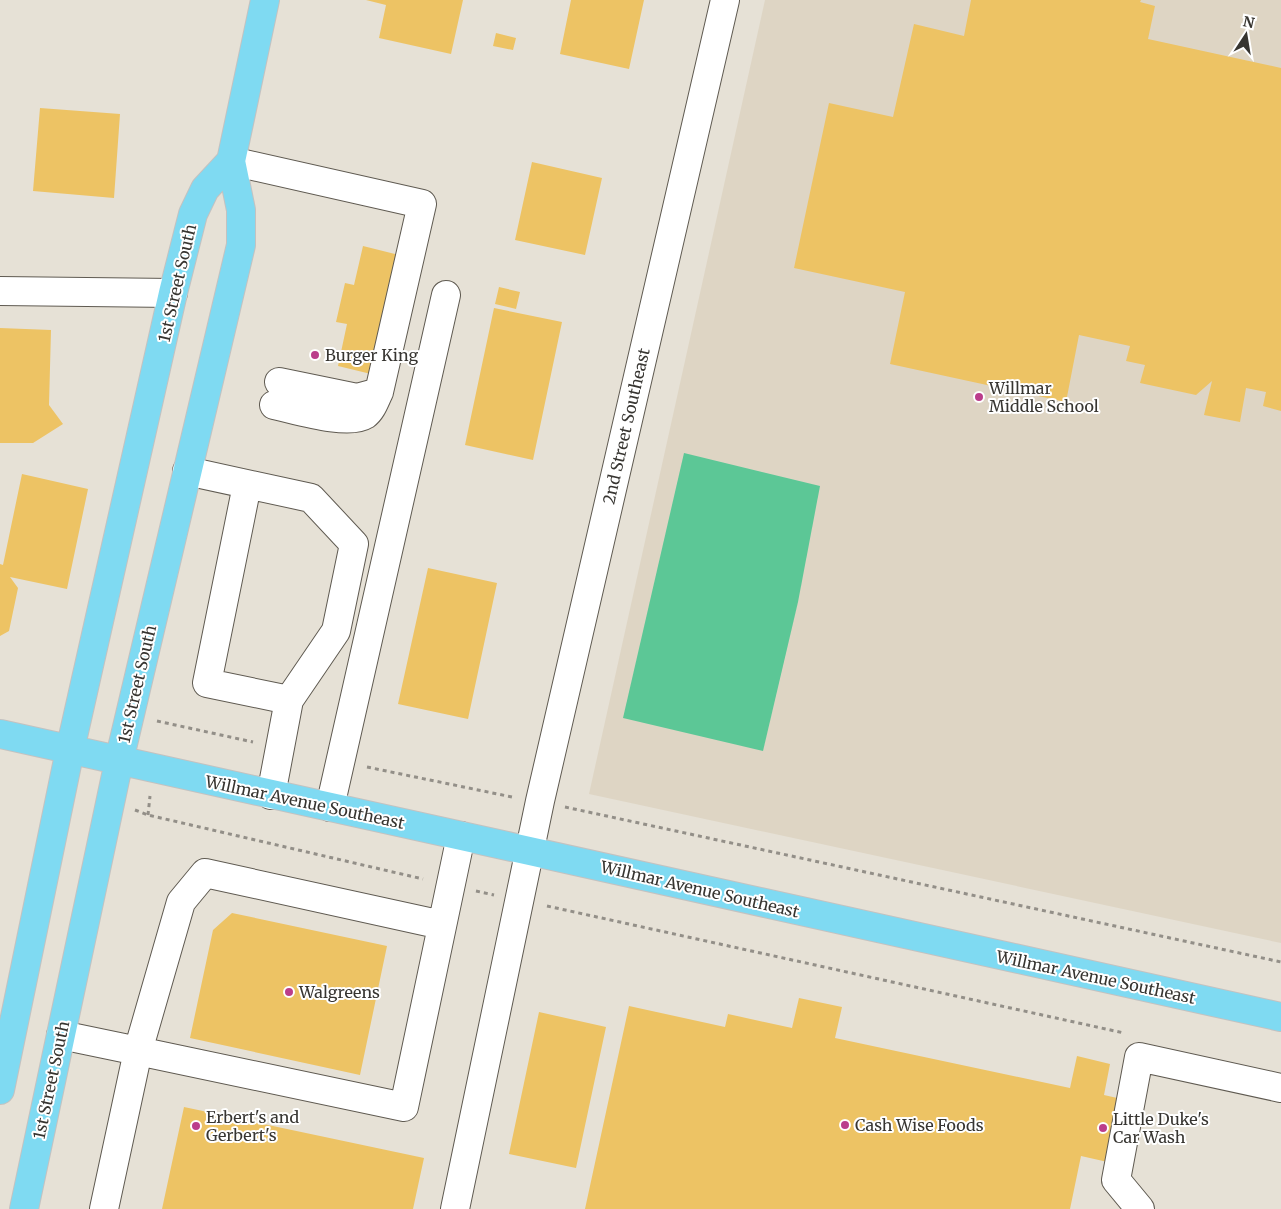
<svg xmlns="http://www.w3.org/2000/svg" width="1281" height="1209" font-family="Merriweather,serif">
	<rect width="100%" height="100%" fill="#e6e1d6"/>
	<path fill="#ded5c4" d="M765,0H1281V943L589,794Z"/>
	<path fill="#5cc796" d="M684,453L820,486L798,602L763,751L623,718Z"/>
	<path fill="#edc364" d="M366,0H463L451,54L379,38L386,5Z
		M571,0H644L629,69L560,54Z
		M971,0H1141L1140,2L1155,6L1148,39L1281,68V411L1263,406L1266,392L1246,388L1240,422L1204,415L1212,381L1196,395L1140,383L1145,365L1126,361L1130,346L1079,335L1066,402L890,364L905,292L794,268L829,103L893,117L914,24L964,36Z
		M496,33L516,38L513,50L493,46Z
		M40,108L120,114L114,198L33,191Z
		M532,162L602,178L585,255L515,240Z
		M363,246L399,255L371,374L338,366L347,324L336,322L345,283L354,285Z
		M499,287L520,292L516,309L495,304Z
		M494,308L562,322L533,460L465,445Z
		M0,328L51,330L49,405L63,424L33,443H0Z
		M22,474L88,489L67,589L10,577L18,588L9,631L0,636V564L3,565Z
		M428,568L497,583L468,719L398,704Z
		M232,913L387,946L360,1075L190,1038L213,930Z
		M799,998L842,1007L835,1038L1070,1088L1077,1056L1110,1064L1104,1095L1126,1100L1112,1163L1081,1156L1070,1209H585L629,1006L725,1027L728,1014L792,1028Z
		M539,1012L606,1027L576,1168L509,1154Z
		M184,1107L424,1158L413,1209H162Z"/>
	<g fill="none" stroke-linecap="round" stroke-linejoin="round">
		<g stroke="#5f5a51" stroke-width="30">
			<path id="minor" d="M231,161L422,204L379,392C375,400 372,410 365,415C348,426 294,409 274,405
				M0,291L173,293
				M279,382L357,398L379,392
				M187,471L311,498L354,544L336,631L289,700L207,683L247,485
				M271,795L289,700
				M330,807L446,295
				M442,925L205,873L181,902L138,1051L404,1107C423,1017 441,927 461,836
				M61,1035L138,1051L104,1209
				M455,1209L540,801L725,0
				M1140,1209L1116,1180L1139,1057L1281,1088"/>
		</g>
		<g stroke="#c3c2c1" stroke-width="30">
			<path id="major" d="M0,734L1281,1017
				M0,1090L70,750L173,293L193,214L205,189L231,161
				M24,1209L119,761L241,245V210L231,161L265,0"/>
		</g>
		<path stroke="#938f88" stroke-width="3" stroke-dasharray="4 4" stroke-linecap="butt" d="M157,721L253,742
			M367,767L512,797
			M565,807L1281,962
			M135,810L148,815L423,879
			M148,815L150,796
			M476,891L494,895
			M547,906L1124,1033"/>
		<use href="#minor" stroke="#fff" stroke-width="28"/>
		<use href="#major" stroke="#7fdaf2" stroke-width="28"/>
	</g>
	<g fill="#bb3d8b" stroke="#fff" stroke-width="2">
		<circle cx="315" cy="355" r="5"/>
		<circle cx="979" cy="397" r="5"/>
		<circle cx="289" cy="992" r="5"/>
		<circle cx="845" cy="1125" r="5"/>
		<circle cx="196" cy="1126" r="5"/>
		<circle cx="1103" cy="1128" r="5"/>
	</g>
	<g text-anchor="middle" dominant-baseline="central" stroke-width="4" stroke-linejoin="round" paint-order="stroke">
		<g font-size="16" fill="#373531" stroke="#fff">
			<text transform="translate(177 283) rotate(-77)">1st Street South</text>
			<text transform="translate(626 426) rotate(-77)">2nd Street Southeast</text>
			<text transform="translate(137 684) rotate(-77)">1st Street South</text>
			<text transform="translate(305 802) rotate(12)">Willmar Avenue Southeast</text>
			<text transform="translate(700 889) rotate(13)">Willmar Avenue Southeast</text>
			<text transform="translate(1096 977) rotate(12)">Willmar Avenue Southeast</text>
			<text transform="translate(51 1080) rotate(-78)">1st Street South</text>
		</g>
		<g font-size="16" fill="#373531" stroke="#fff" text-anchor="start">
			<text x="325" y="355">Burger King</text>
			<text x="989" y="388">Willmar<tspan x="989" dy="18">Middle School</tspan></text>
			<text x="299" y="992">Walgreens</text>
			<text x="206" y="1117">Erbert's and<tspan x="206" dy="18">Gerbert's</tspan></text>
			<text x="1113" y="1119">Little Duke's<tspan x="1113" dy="18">Car Wash</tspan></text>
			<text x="855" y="1125">Cash Wise Foods</text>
		</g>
	</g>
	<g transform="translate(1246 35) rotate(12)" stroke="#ffffff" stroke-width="4" paint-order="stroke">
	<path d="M0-4L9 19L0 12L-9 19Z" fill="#373531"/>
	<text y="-8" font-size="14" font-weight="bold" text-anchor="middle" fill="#373531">N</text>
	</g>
</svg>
